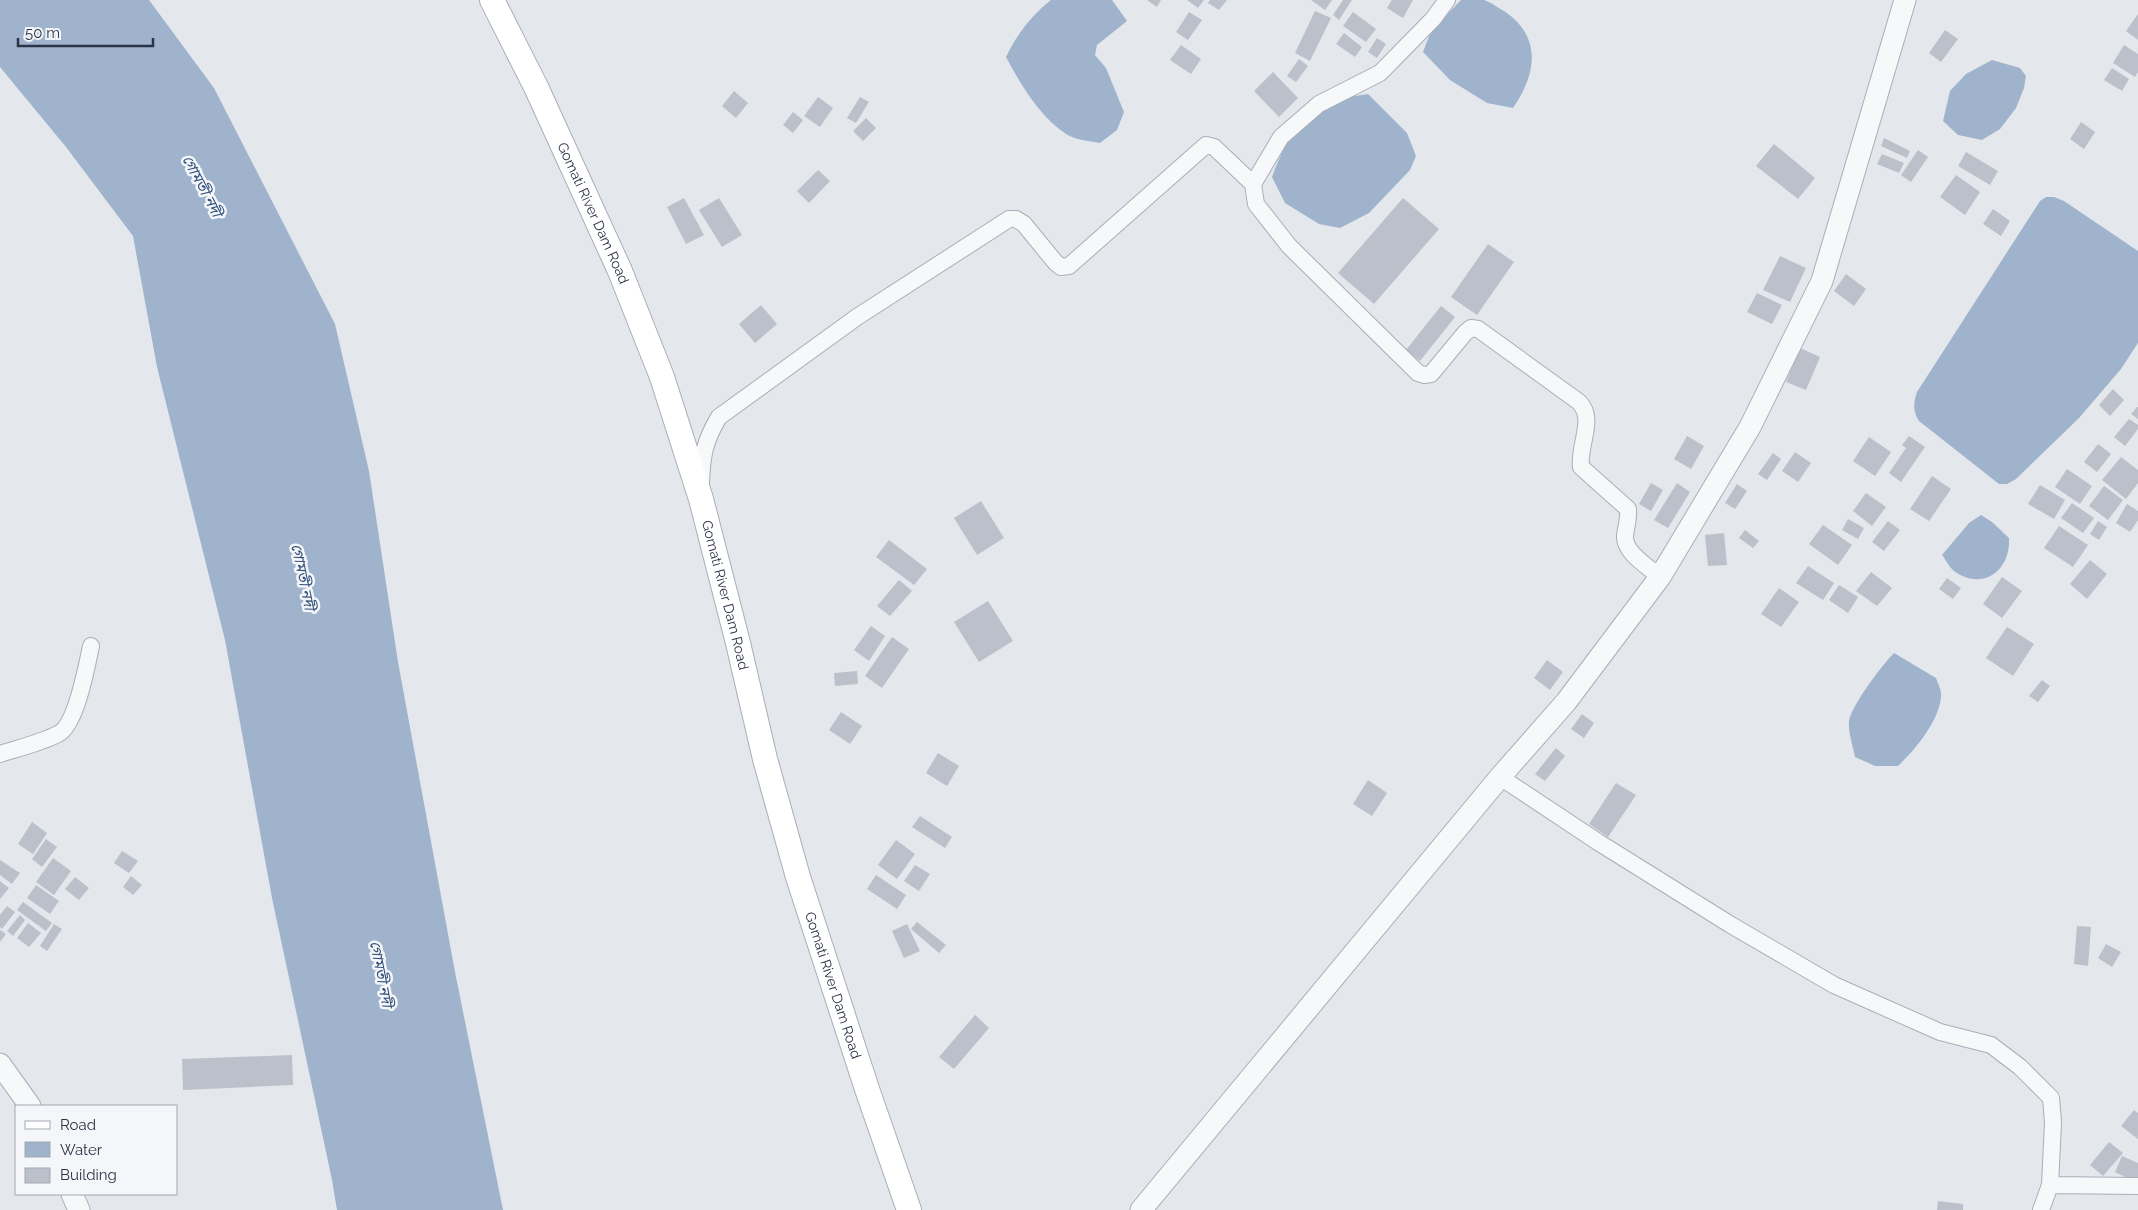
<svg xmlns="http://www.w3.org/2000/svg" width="2138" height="1210" font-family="Raleway,'Noto Sans Bengali',sans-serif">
	<rect width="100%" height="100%" fill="#e4e7ec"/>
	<path fill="#9fb4cc" d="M0,0H149L214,88L335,324L369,471L398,662L455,972L503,1210H337L332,1180L272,898L225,640L157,367L133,236L66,147L0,67Z
		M1051,0H1112L1127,21L1097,45L1095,55L1106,68L1124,112L1117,130L1100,143C1088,141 1076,140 1066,134C1039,116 1021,85 1006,57C1017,34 1031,16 1051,0Z
		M1461,0C1468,0 1477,0 1484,0C1491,2 1498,8 1504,11C1543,37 1536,75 1513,108L1487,103L1450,80L1423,52L1431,31Z
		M1992,60L2020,68L2026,76L2024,88L2016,108L2000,129L1982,140L1958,135L1943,121L1950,91L1966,74Z
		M1368,94L1407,133L1416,156L1410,170L1369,213L1340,228L1319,224L1285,203L1272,177C1285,143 1296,119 1330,102C1340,97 1356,96 1368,94Z
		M2046,197H2054L2064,201L2138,251V343L2121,369L2079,418L2016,479L2007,484H1999L1919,421C1913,411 1913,404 1917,392L2040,201Z
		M1981,515L1992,522L2009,538C2011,570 1983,592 1954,571C1949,567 1946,560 1942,555L1969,523Z
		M1894,653L1936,678C1938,684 1942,691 1941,697C1939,721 1915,750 1898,766H1875L1855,757C1853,746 1848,732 1849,722C1850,707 1883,664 1894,653Z"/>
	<path fill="#bbc0ca" d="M1147,0H1161L1157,7Z
		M1187,0H1204L1198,8Z
		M1210,0H1227L1219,10L1208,3Z
		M1311,0H1332L1325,10Z
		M1343,0H1352L1339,20L1333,15Z
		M1392,0H1413L1403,18L1387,8Z
		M1315,11L1331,18L1310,61L1295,53Z
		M1189,12L1202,20L1188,40L1176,32Z
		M1353,12L1376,29L1366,42L1343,26Z
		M2138,14V40L2126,31Z
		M1945,30L1958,39L1941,62L1929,53Z
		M1344,33L1362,47L1355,57L1336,44Z
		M1377,38L1386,44L1377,58L1368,52Z
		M1181,45L1201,59L1191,74L1170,60Z
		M2124,45L2138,54V72L2135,77L2113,63Z
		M1299,59L1308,66L1296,82L1287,76Z
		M2112,68L2129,79L2122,91L2104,80Z
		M1273,72L1298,98L1279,117L1254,91Z
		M734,91L748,103L736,118L722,106Z
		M818,97L833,108L820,127L804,116Z
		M860,97L869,102L856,123L847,118Z
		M793,112L803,120L793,133L783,125Z
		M866,118L876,128L863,141L853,131Z
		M2081,122L2095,132L2084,149L2070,139Z
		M1884,138L1910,151L1907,158L1881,146Z
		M1774,144L1815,178L1798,199L1756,166Z
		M1918,150L1928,157L1911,182L1901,175Z
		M1966,152L1998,171L1990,185L1958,166Z
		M1882,154L1904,163L1899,173L1877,164Z
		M818,170L830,181L809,203L797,191Z
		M1956,175L1980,192L1965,215L1940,197Z
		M684,198L704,235L686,244L667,207Z
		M719,198L742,235L722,247L699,210Z
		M1403,198L1439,229L1374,304L1338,273Z
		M1993,209L2010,221L2001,236L1983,224Z
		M1488,244L1514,262L1477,315L1451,297Z
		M1780,256L1806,268L1790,302L1763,290Z
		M1846,274L1866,289L1854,306L1834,291Z
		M1757,293L1782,305L1772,324L1747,312Z
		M761,305L777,324L755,343L739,324Z
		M1441,306L1455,317L1420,361L1406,350Z
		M1800,348L1820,357L1806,390L1786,382Z
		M2113,389L2124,400L2110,416L2099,405Z
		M2137,407H2138V419L2131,414Z
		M2129,419L2138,425V429L2125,446L2114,437Z
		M1687,436L1704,446L1691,469L1674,459Z
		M1909,436L1925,447L1901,482L1889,473L1906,448L1902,445Z
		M1869,437L1891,452L1875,476L1853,461Z
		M2098,444L2111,454L2097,472L2084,462Z
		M1795,452L1811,463L1798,482L1782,471Z
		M1773,453L1781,459L1767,480L1758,474Z
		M2121,457L2138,470V483L2126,499L2102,480Z
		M2067,469L2092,486L2080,504L2055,487Z
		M1932,476L1951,489L1929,521L1910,509Z
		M1651,483L1663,490L1651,511L1639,504Z
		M1677,483L1690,492L1668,528L1654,520Z
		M1737,484L1747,491L1735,509L1725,503Z
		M2040,485L2065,500L2054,519L2028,504Z
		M2104,486L2123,500L2108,520L2089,506Z
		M1866,493L1886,507L1872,526L1853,511Z
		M981,501L1004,538L977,555L954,518Z
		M2072,503L2094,518L2083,533L2061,518Z
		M2127,504L2138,511V520L2130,532L2116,523Z
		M1848,519L1864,528L1858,539L1842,530Z
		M1888,521L1900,530L1884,551L1872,542Z
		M2098,521L2107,527L2099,540L2090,534Z
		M1823,525L1852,545L1838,565L1809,544Z
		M2059,526L2088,545L2073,567L2044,548Z
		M1745,530L1759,541L1753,548L1739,538Z
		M1724,533L1727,565L1708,566L1705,535Z
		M889,540L927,569L914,585L876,557Z
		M2090,560L2107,574L2087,599L2070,584Z
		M1808,566L1834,583L1823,600L1796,583Z
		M1871,572L1892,588L1877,606L1856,591Z
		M2002,577L2022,591L2002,618L1983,604Z
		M1947,578L1961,588L1953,599L1939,589Z
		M899,580L912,591L890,616L877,606Z
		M1839,585L1858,597L1848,613L1829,600Z
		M1779,588L1799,602L1781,627L1761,614Z
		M988,601L1013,641L979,662L954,622Z
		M871,626L885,636L869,661L854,650Z
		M2007,627L2034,644L2013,676L1986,658Z
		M892,637L909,649L882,688L865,676Z
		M1547,660L1563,672L1550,690L1534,678Z
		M857,671L858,684L835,686L834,673Z
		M2042,680L2050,686L2038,702L2029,696Z
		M841,712L862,726L850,744L829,730Z
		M1582,714L1594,723L1584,738L1571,729Z
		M1556,748L1565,756L1545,781L1535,774Z
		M938,753L959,766L947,786L926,773Z
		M1368,780L1387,793L1372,816L1353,804Z
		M1616,783L1636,795L1608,837L1589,824Z
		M920,816L952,837L945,848L912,827Z
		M32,822L47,833L33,854L18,844Z
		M46,839L57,847L42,867L32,859Z
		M896,840L915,854L897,879L878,865Z
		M122,851L138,861L129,873L114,863Z
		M53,858L71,871L54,895L36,882Z
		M0,860L20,873L12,884L0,875Z
		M915,865L930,874L919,891L904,881Z
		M876,875L906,895L897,909L867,889Z
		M131,876L142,885L133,895L123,887Z
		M75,877L89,888L79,900L65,889Z
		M0,881L9,888L0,899Z
		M36,885L59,901L50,914L27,898Z
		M23,902L52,923L46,931L17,910Z
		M7,906L15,912L2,929L0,927V915Z
		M20,915L25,920L13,936L7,931Z
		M917,922L946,945L939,953L911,929Z
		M28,923L41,933L29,947L17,938Z
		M54,924L62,929L47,951L40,946Z
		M907,924L920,951L904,958L892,931Z
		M2077,926L2091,927L2088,966L2074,964Z
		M0,930L6,934L0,942Z
		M2106,944L2121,952L2112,967L2098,958Z
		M975,1015L989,1028L954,1069L939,1057Z
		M292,1055L293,1085L183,1090L182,1059Z
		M2134,1110L2138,1113V1139L2121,1126Z
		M2109,1142L2123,1153L2103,1176L2090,1165Z
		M2122,1156L2138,1163V1183L2115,1172Z
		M1938,1201L1963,1204V1210H1937Z"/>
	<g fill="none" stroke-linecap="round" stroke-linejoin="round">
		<g stroke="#a9aeb7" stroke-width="18">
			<path id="minor" d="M1447,0L1433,19L1380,73L1319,104L1281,137L1253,184L1256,204L1289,246L1418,373L1424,375L1431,374L1465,333L1471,328L1478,329L1579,402C1596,419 1578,445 1581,467L1628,509C1629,518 1626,527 1625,536C1624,553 1649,567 1660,577
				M701,484C702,456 704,442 719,417L857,317L1009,219H1016L1024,224L1055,262L1061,267L1069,266L1206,145L1214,147L1253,184
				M0,754C19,748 40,743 58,734C76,726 87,665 91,646
				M1500,777L1598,842L1731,925L1834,985L1940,1032L1991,1045L2020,1067L2051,1098L2053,1122L2050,1185L2041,1210
				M2050,1185L2138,1186"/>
		</g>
		<g stroke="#a9aeb7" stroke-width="23">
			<path id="tertiary" d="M0,1064L30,1106
				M72,1194L79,1210
				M1141,1210L1500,777L1566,702L1660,577L1750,427L1822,281L1905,0"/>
		</g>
		<g stroke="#a9aeb7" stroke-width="26">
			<g id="secondary">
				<path id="s1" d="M492,0L536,87L620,271L662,377L701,499L738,643L765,759L798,877L867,1089L909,1210"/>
			</g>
		</g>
		<use href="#minor" stroke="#f7f8fa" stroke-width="16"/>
		<use href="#tertiary" stroke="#f7f8fa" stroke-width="21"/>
		<use href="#secondary" stroke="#fff" stroke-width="24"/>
	</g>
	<g text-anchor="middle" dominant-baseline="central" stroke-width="5" stroke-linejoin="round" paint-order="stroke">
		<g font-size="14" fill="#2b3445" stroke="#f4f6f9">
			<text stroke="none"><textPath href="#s1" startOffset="236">Gomati River Dam Road</textPath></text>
			<text stroke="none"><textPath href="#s1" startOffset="641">Gomati River Dam Road</textPath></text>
			<text stroke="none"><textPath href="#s1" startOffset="1046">Gomati River Dam Road</textPath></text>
		</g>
		<g font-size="15" font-style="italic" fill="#34527a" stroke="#f4f6f9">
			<text transform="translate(202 186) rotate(62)">গোমতী নদী</text>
			<text transform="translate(303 577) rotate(78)">গোমতী নদী</text>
			<text transform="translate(381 974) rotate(79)">গোমতী নদী</text>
		</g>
	</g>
	<rect x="15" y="1105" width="162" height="90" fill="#f4f6f9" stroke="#a4a8b1"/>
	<rect x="25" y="1121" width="25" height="8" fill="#ffffff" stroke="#a4a8b1"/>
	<text x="60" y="1130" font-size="15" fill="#2b3445">Road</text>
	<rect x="25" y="1142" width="25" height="15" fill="#9fb4cc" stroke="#a4a8b1"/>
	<text x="60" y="1155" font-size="15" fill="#2b3445">Water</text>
	<rect x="25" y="1168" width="25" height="15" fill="#bbc0ca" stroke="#a4a8b1"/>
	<text x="60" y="1180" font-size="15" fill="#2b3445">Building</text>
	<path d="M18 38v8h135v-8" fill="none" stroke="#2b3445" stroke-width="2.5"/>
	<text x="25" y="38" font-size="15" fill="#2b3445" stroke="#f4f6f9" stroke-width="4" paint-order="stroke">50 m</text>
</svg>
